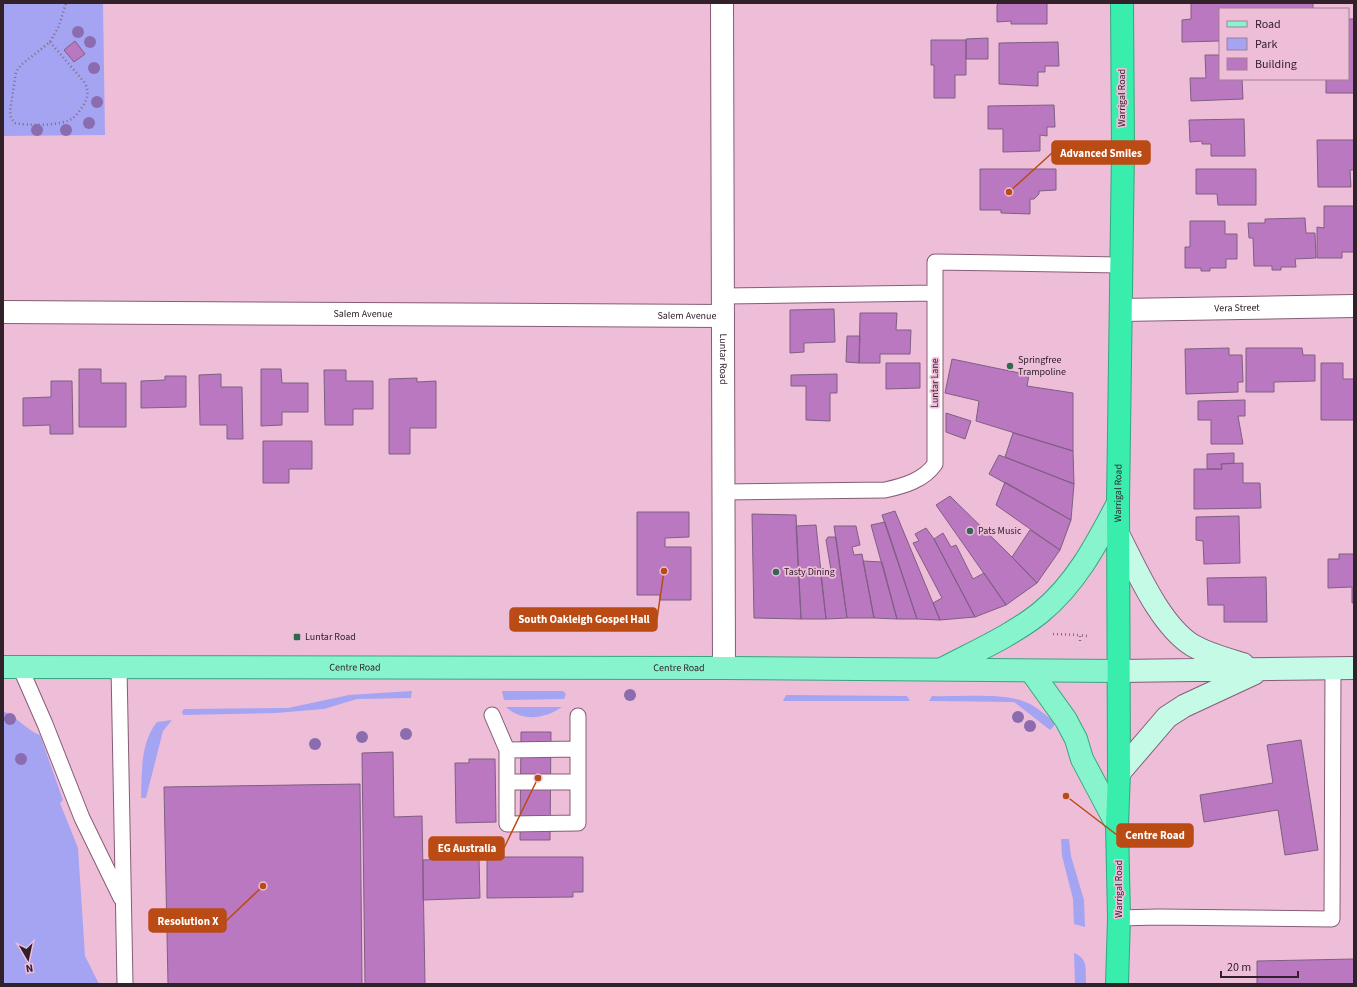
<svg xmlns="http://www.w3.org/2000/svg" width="1357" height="987" font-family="'Source Sans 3',sans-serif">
	<rect width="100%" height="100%" fill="#eebed9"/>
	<path fill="#a4a4f2" d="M3,3H103L105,135L3,136Z
		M412,691L411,698L357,699L324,709L276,713L183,715L182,712L184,709L288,708L349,695Z
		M502,691H563L566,694L564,699L504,700Z
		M786,695L907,696L910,701H783Z
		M932,696C958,697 996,693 1020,700C1033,704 1044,713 1054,722V726L1050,730L1014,702L929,701Z
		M506,707H562C545,719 522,722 506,707Z
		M3,711C18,717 26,730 40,735L63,800L60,803L78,848L85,956L99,984H3Z
		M172,720L163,731L146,798H141C142,773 140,743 157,722Z
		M1061,839H1069L1071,856L1084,900L1085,927L1074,924L1073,899L1062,856Z
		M1074,953C1089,959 1085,969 1086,984H1075Z"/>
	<path fill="#b978c0" stroke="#7e5f82" d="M999,3H1047V24H1011V21L997,22V5Z
		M1191,3H1313V9H1220V41L1182,42V20L1191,19Z
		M1354,15V93H1326V79H1348V19H1354Z
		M988,38V59H966V39Z
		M931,40H966V75H955V98H934V65H931Z
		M75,41L85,54L74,62L64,50Z
		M1058,42L1059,66H1045V72H1038V86L999,84V43Z
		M1205,55H1220V79H1242L1243,99L1191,101L1190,78H1206Z
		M1054,105L1055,127H1047V136L1040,135V151L1003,152V129H988V106Z
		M1244,119L1245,156H1211V144H1202V141L1190,142L1189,120Z
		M1317,140H1354V170H1350L1351,187H1318Z
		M980,169H1056V190L1039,191V194L1034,199H1030V214L1001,213V210H980Z
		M1196,169H1256V205H1218L1217,194H1196Z
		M1324,206H1354V252H1342V258H1317V227L1324,228Z
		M1305,218L1306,233H1315L1316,258L1295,259L1296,267H1281V270H1272V266H1254L1253,238H1249L1248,223H1265V219Z
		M1190,221H1225V234H1237V259H1226V268H1210V271H1201V268H1185V247H1190Z
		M834,309L835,342L804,343V352L790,353V310Z
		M860,313H897L896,330H911L910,354H880V363H859Z
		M847,336H860L859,363L846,362Z
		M1229,348V355H1242L1243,382H1238V392L1186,394L1185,349Z
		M1246,348H1302L1303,355H1315V381L1274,382V392H1246Z
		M952,359L1029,375L1027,386L1073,393V451L976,421L979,401L945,393Z
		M886,363H920V388L886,389Z
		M1321,363H1343V379H1354V420H1321Z
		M79,369H101V383H126V427H79Z
		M261,369H281L282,383H308V412H282V425L261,426Z
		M324,370H346V381H373V409H353V425H325Z
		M221,374V387H242L243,439H227V425H200L199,375Z
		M837,374V393H830V421L806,420V386H791V375Z
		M165,376H186V407L141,408V381L165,380Z
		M417,378V382L436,381V428H410V454H389V379Z
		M51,381H72L73,434H50V425L23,426V398L51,397Z
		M1245,400V416H1238L1243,444H1211V420H1198V401Z
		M946,413L971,421L965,439L946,432Z
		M1013,433L1073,451L1074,484L1005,457Z
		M263,441H312V469H289V483H263Z
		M1234,453V463L1221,464L1222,469H1207V454Z
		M999,455L1074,484L1071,520L989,474Z
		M1243,463V483H1260L1261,508L1194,509V469H1222L1221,464Z
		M1005,482L1071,520L1060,550L996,505Z
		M950,496L1012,557L1037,583L1006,605L936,505Z
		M895,511L933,603L940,620L917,619L882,515Z
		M637,512H689V537L665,538V547H691V600H660V595H637Z
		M752,514L796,515L801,619L754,618Z
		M1239,516L1240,563L1204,564L1203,541L1196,540V517Z
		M885,522L917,619H897L871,525Z
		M816,525L826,619H801L796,526Z
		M834,526H856L860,545L852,547L854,555L862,554L874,618H847Z
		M926,528L934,539L975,617L940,620L933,603L942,598L913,543L919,541L915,534Z
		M1030,530L1060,550L1037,583L1012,557Z
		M943,533L951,547L956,545L973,579L984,573L1006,605L975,617L934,539Z
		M828,537H836L847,618L826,619L821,576H832L826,540Z
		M1339,554H1354V603H1352V587L1328,588V559H1339Z
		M863,561L882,562L897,619L874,618Z
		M1266,577L1267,622H1224V605H1208L1207,578Z
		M521,732H551L550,840H520Z
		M1301,740L1318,850L1285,855L1278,810L1204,822L1200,795L1273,783L1267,745Z
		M393,752L394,817L422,816L425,984H365L362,753Z
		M469,759H495L496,822L456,823L455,763H469Z
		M360,784L362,984H168L164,787Z
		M487,857H583V892H573V897L487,898Z
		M479,858L480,898L423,900V860Z
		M1354,959V984H1257V961Z"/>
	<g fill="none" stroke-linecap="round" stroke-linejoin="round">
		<g stroke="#875c75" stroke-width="17">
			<path id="lane" d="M723,296L935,293
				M723,492L885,490C904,486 924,480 935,464V262L1120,265
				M20,667L45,724L82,818L121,898
				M119,667L125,984
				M492,715L507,750V824L578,823V716
				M507,750L578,749
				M507,782H578
				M1119,918L1158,917L1332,919L1333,669"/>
		</g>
		<g stroke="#875c75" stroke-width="24">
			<g id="street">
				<path id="s1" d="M722,3L724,668"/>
				<path id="s2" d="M1121,310L1354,306"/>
				<path id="s3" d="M3,312L723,316"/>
			</g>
		</g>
		<g stroke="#875c75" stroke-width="24">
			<path id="secondary" d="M1118,534C1136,568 1159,624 1192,645C1207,654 1226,659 1243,664
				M1118,671L1354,668
				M1119,773L1167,717L1184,706L1255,673"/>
		</g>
		<g stroke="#37a57f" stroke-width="24">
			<g id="primary">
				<path id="s4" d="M3,667L724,668L1118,671"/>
				<path d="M942,669C974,652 1011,636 1040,613C1076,584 1097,543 1118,503"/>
				<path d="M1031,671L1066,720L1076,739L1082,759L1117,825"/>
			</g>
		</g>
		<g stroke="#37a57f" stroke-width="24">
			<g id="highway">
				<path id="s5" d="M1117,984L1119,918L1117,825L1119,773L1118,503L1123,150L1122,3"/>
			</g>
		</g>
		<path stroke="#89697c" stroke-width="2.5" stroke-dasharray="1 3" stroke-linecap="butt" d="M50,42L85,83C89,93 88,97 83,106C80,110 77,115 73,118C63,126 27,126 15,123L11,118L10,111L16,72L21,65L50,42L59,26L66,3
			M1053,634L1080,635
			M1080,641V635L1087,636"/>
		<use href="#lane" stroke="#fff" stroke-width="15"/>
		<use href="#street" stroke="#fff" stroke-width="22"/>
		<use href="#secondary" stroke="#c4fae6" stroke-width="22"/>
		<use href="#primary" stroke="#88f4cd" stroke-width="22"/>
		<use href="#highway" stroke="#39edac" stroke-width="22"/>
	</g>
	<g fill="#8a6caf">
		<circle cx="78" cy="32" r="6"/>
		<circle cx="90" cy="42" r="6"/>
		<circle cx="94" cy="68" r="6"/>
		<circle cx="97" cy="102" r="6"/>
		<circle cx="89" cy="123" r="6"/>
		<circle cx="37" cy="130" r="6"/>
		<circle cx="66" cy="130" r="6"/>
		<circle cx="630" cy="695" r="6"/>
		<circle cx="1018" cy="717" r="6"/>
		<circle cx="10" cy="719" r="6"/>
		<circle cx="1030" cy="726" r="6"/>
		<circle cx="406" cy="734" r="6"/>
		<circle cx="362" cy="737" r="6"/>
		<circle cx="315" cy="744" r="6"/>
		<circle cx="21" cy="759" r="6"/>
	</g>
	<g fill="#316950" stroke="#eebed9" stroke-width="1.5">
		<circle cx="1010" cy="366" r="4"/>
		<circle cx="970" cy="531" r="4"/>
		<circle cx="776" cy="572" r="4"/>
		<rect x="293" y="633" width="8" height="8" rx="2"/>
	</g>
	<g text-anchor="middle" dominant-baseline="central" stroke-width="3.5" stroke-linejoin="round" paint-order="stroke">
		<g font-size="10" fill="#32202b" stroke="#eebed9">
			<text transform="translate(1122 98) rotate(-90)">Warrigal Road</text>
			<text stroke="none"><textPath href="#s2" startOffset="116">Vera Street</textPath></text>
			<text stroke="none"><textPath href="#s3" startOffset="360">Salem Avenue</textPath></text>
			<text stroke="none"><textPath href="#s3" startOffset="684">Salem Avenue</textPath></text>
			<text stroke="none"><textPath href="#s1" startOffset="356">Luntar Road</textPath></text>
			<text transform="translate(935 383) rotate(-90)">Luntar Lane</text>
			<text stroke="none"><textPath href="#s5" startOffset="491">Warrigal Road</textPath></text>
			<text stroke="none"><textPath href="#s4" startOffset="352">Centre Road</textPath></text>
			<text stroke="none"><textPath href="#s4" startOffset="676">Centre Road</textPath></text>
			<text transform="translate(1119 889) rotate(-90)">Warrigal Road</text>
		</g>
		<g font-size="10" fill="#32202b" stroke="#eebed9" text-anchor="start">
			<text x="1018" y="360">Springfree<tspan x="1018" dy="12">Trampoline</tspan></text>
			<text x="978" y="531">Pats Music</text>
			<text x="784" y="572">Tasty Dining</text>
			<text x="305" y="637">Luntar Road</text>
		</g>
	</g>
	<path fill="none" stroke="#ba4b14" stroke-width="1.5" d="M1009 192L1052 153M664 571L657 619M1066 796L1117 835M538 778L504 848M263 886L226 921"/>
	<g fill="#ba4b14" stroke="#eebed9" stroke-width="1.5">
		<circle cx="1009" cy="192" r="4"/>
		<circle cx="664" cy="571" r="4"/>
		<circle cx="1066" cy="796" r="4"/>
		<circle cx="538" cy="778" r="4"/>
		<circle cx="263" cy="886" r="4"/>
	</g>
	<g fill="#ba4b14" stroke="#ba4b14" stroke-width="1.5">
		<rect x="1052" y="141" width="98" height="23" rx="4"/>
		<rect x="510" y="608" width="147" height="23" rx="4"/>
		<rect x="1117" y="824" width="76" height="23" rx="4"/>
		<rect x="429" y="837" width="75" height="23" rx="4"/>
		<rect x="149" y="909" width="77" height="23" rx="4"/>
	</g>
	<g font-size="11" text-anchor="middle" font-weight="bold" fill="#fff">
		<text x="1101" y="157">Advanced Smiles</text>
		<text x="584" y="623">South Oakleigh Gospel Hall</text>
		<text x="1155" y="839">Centre Road</text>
		<text x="467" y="852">EG Australia</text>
		<text x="188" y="925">Resolution X</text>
	</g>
	<rect width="1357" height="987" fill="none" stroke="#32202b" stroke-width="8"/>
	<rect x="1219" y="8" width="130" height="72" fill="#eebed9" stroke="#a37f93"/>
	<rect x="1227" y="21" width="20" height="6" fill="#88f4cd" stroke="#a37f93"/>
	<text x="1255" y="28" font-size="12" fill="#32202b">Road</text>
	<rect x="1227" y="38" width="20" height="12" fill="#a4a4f2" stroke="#a37f93"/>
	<text x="1255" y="48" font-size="12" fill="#32202b">Park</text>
	<rect x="1227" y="58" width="20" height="12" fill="#b978c0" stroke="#a37f93"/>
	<text x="1255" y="68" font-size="12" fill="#32202b">Building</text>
	<g transform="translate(28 959) rotate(171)" stroke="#eebed9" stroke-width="3" paint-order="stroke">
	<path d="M0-3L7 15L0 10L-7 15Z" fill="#32202b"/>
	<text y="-6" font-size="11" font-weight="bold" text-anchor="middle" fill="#32202b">N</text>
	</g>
	<path d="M1221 971v6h77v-6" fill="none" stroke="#32202b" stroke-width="2"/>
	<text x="1227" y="971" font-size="12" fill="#32202b" stroke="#eebed9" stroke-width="3" paint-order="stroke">20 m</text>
</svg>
